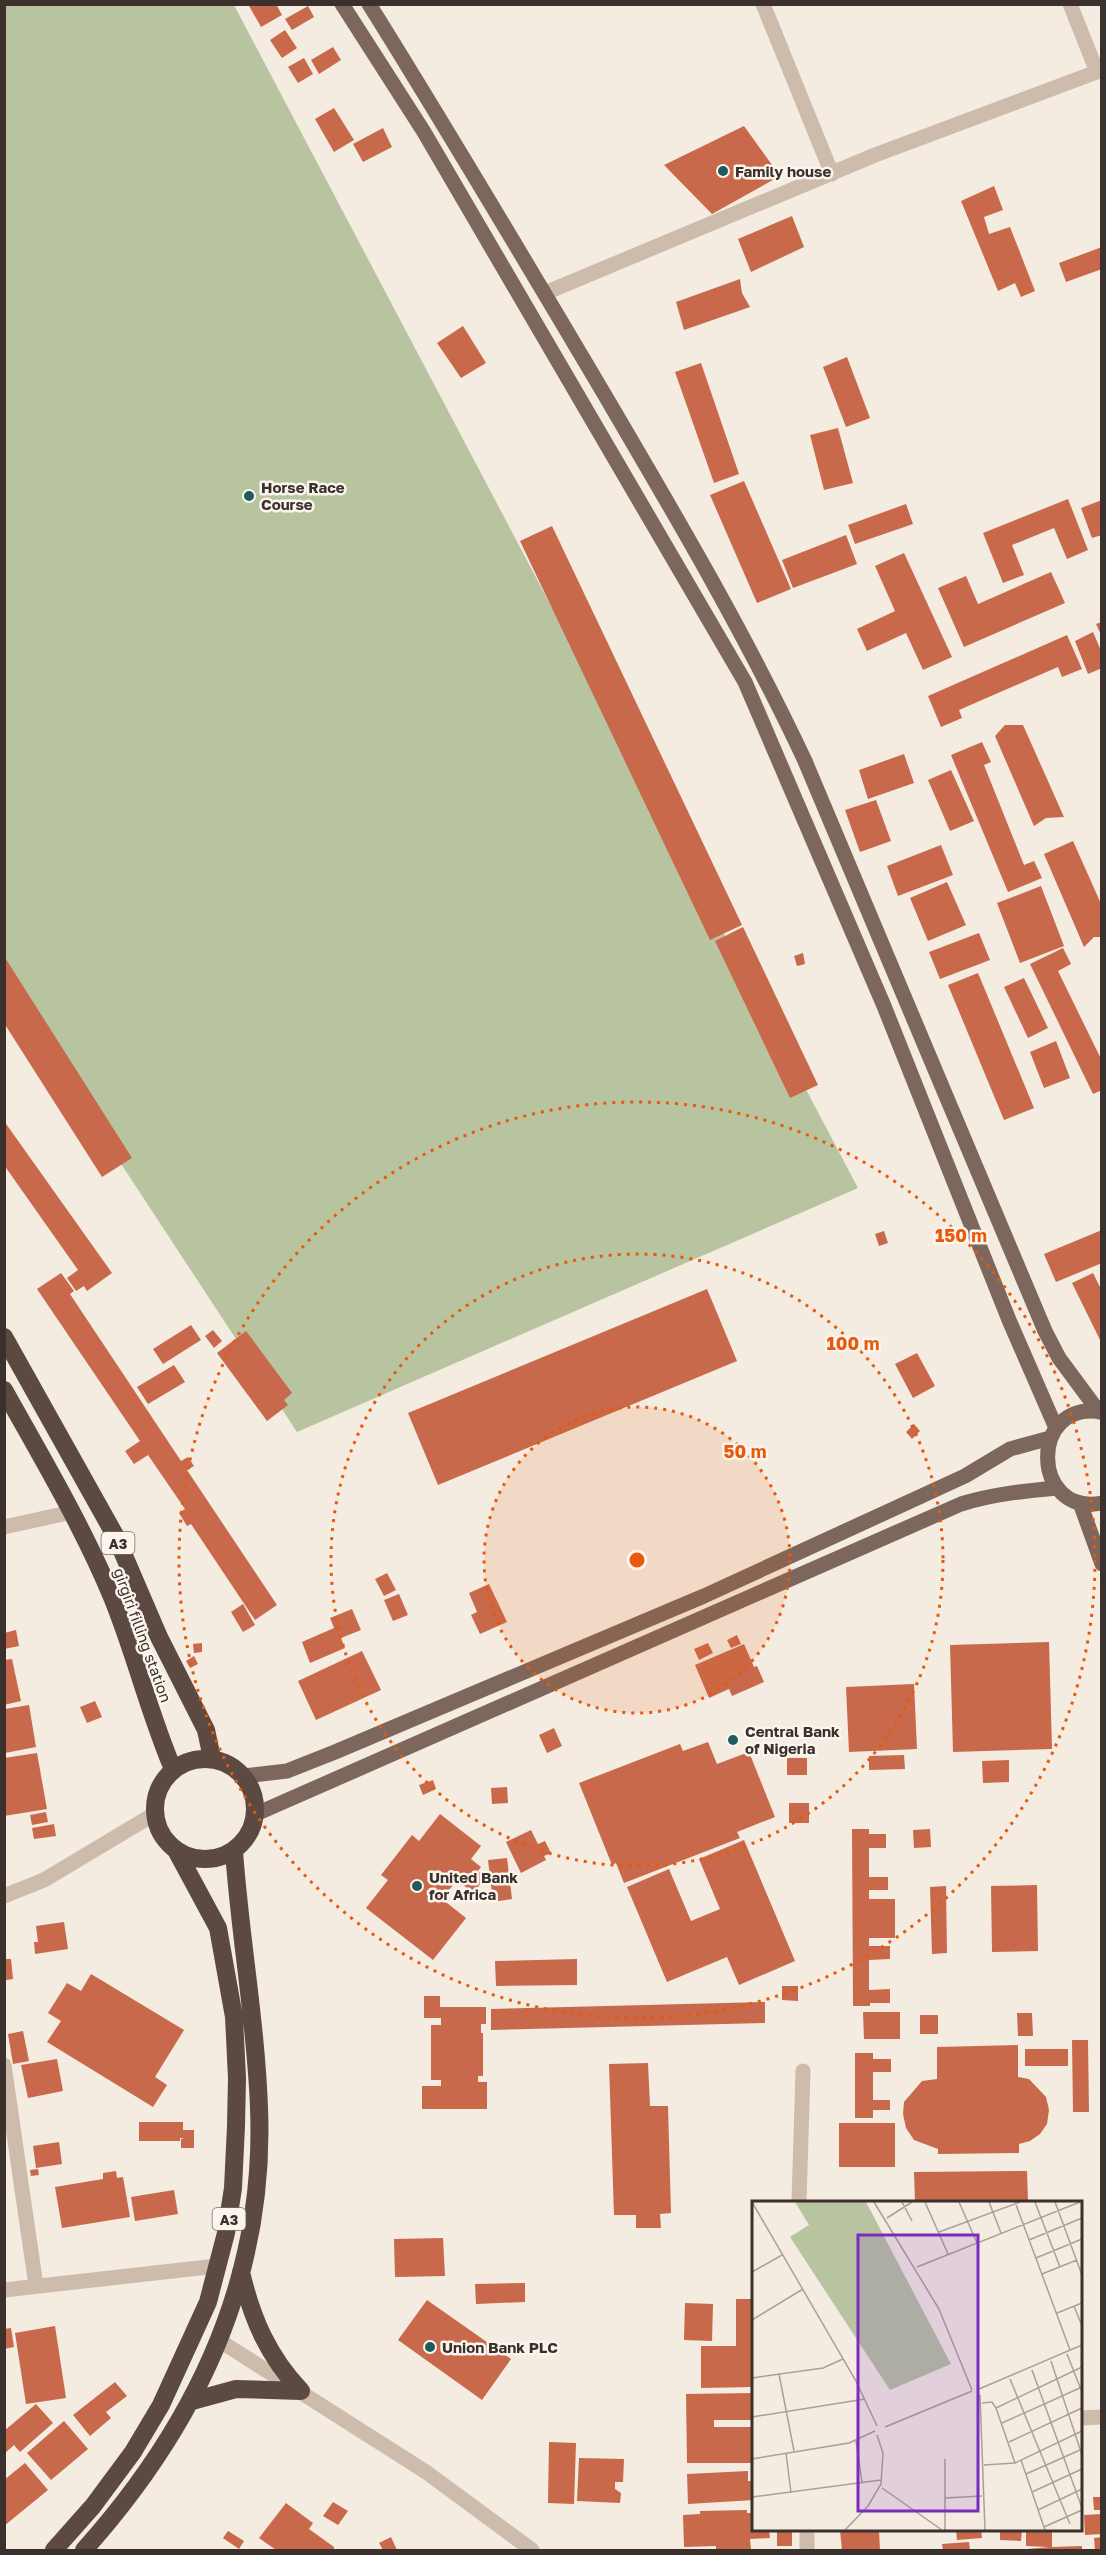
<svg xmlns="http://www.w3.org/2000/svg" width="1106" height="2555" font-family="'Golos Text',sans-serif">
	<rect width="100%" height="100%" fill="#f4ebe1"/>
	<path fill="#b8c4a0" d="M4,5H234L858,1188L297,1432L5,987Z"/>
	<path fill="#c8694b" d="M248,4H276L282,15L261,27Z
		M308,6L314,17L292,30L285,19Z
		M285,30L297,48L282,58L270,40Z
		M333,47L341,60L319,74L311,60Z
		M304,58L313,74L298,83L288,67Z
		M334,108L354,140L334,152L315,119Z
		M744,126L780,176L712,214L664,165Z
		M383,128L392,147L363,162L353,144Z
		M994,186L1003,210L984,217L989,234L1010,227L1035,291L1021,297L1015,283L998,291L961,201Z
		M792,216L804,247L751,272L738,239Z
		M1102,247V269L1066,282L1059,263Z
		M740,279L742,293L750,307L684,330L676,302Z
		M463,326L486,363L461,378L437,343Z
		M847,357L870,418L846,427L823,367Z
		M701,363L739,474L714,483L675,372Z
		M838,428L853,483L824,490L810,435Z
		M744,481L791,589L757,603L710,495Z
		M1068,499L1088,550L1067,559L1054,528L1012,545L1024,575L1003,583L983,533Z
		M1102,500V535L1092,538L1081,508Z
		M906,504L913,524L855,544L848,525Z
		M552,526L742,925L710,940L520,541Z
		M846,535L857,564L793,588L782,560Z
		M904,553L952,657L923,670L906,633L867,651L857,629L895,611L875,566Z
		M1051,572L1065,603L964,647L938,588L966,576L978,604Z
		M1102,622V637L1096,624Z
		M1093,632L1102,653V668L1088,674L1075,641Z
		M1067,635L1082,669L1062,677L1058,667L959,710L962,718L941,727L928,696Z
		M1005,725H1023L1064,817L1046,818L1034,826L995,736Z
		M982,742L991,762L984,765L1024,865L1034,861L1042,878L1008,892L951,755Z
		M904,754L914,783L868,799L859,770Z
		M951,770L974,821L950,831L928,780Z
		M876,800L891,841L860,852L845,810Z
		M1073,841L1102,906V937H1094L1084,947L1044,854Z
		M941,845L953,875L898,896L887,866Z
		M947,882L966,925L928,941L910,898Z
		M1041,886L1064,946L1020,963L997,903Z
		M743,927L818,1085L790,1098L715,941Z
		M979,933L990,960L940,979L929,952Z
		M1063,948L1071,964L1058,971L1102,1061V1090L1093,1094L1030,964Z
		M803,953L805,964L797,966L794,956Z
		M4,956L132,1158L102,1177L4,1023Z
		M978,973L1034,1108L1004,1120L948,985Z
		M1024,978L1048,1028L1028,1038L1004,987Z
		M1056,1041L1070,1078L1044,1088L1030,1052Z
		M4,1121L112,1273L87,1291L84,1286L76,1291L67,1278L78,1270L4,1165Z
		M1102,1230V1263L1056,1282L1044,1254Z
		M884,1231L888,1243L879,1246L875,1234Z
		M61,1273L74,1291L70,1294L181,1461L188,1457L194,1466L187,1470L277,1605L255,1620L191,1524L187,1526L179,1513L185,1509L148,1455L134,1464L125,1451L140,1441L37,1289Z
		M1093,1273L1102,1291V1344L1072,1283Z
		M707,1289L737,1361L438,1485L408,1413Z
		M191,1325L201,1340L163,1364L153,1349Z
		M213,1330L222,1341L214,1348L205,1336Z
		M246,1331L292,1393L284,1400L288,1405L267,1421L217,1353Z
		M917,1353L935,1386L913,1398L895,1364Z
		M174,1365L185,1382L148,1404L137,1387Z
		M914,1424L920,1431L912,1439L906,1432Z
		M387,1573L396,1590L384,1596L375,1579Z
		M489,1584L507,1622L480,1634L471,1615L477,1612L469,1593Z
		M399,1594L408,1615L393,1621L384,1600Z
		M243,1604L255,1625L243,1632L231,1612Z
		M352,1609L361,1630L341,1638L345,1648L310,1663L302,1642L334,1628L330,1618Z
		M16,1630L19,1646L4,1649V1633Z
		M737,1635L741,1644L731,1648L727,1640Z
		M1049,1642L1052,1749L953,1752L950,1645Z
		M202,1643V1652L194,1653L193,1644Z
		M708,1643L713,1653L699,1660L694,1649Z
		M744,1644L754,1667L757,1666L764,1682L732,1696L729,1689L709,1698L695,1665Z
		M362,1651L381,1690L316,1720L298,1681Z
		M194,1656L198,1664L190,1668L186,1661Z
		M12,1659L21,1701L4,1705V1660Z
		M914,1684L917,1749L849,1752L846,1687Z
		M95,1701L102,1717L87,1723L80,1707Z
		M29,1705L36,1747L5,1753V1709Z
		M554,1728L562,1746L547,1753L539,1735Z
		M708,1742L717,1764L749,1752L775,1817L737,1832L740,1838L624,1883L616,1863L612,1865L579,1783L680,1744L683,1751Z
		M37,1753L47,1809L4,1816V1758Z
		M904,1755L905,1769L869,1770V1756Z
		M787,1758H807V1775H787Z
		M1009,1760V1782L983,1783L982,1761Z
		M433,1780L436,1789L423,1795L419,1785Z
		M507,1787L508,1803L492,1804L491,1788Z
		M789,1803H809V1823H789Z
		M46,1812L48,1822L32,1825L30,1815Z
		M440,1814L481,1846L471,1859L481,1867L478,1871L486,1877L473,1893L457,1880L442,1899L466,1918L433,1960L366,1908L388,1880L381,1875L412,1835L419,1841Z
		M54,1824L56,1836L34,1839L32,1828Z
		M852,1829H869V1834H886V1848H869V1877H888V1890H869V1899H895V1938H869V1946H890V1959L869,1960V1990L890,1989V2003H870V2006H853Z
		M930,1829L931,1847L914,1848L913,1830Z
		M531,1830L538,1844L545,1841L551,1853L544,1856L546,1860L521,1873L506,1842Z
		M744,1840L795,1961L739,1985L727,1957L667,1982L627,1887L669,1869L691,1921L720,1909L699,1859Z
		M507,1858L512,1899L493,1902L488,1860Z
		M1037,1885L1038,1951L992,1952L991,1886Z
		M946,1886L947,1953L932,1954L930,1887Z
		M64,1922L68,1949L35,1954L34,1942H38L36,1926Z
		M4,1959H11L13,1979L6,1980Z
		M577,1959V1985L496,1986L495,1961Z
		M91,1974L184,2030L155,2077L167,2085L153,2107L47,2042L61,2021L48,2013L67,1983L81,1991Z
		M782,1986H798V2001L782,2000Z
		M424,1996H440V2007H486V2024H481V2033H483V2076H478V2082H487V2109H422V2086H441V2080H431V2025H441V2018H424Z
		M765,2002V2023L491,2030V2009Z
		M863,2012H900V2039H864Z
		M1017,2013H1032L1033,2036H1018Z
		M920,2015H938V2034H920Z
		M23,2031L29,2061L13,2064L8,2034Z
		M1072,2040H1088L1089,2112H1073Z
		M1018,2045V2077L1029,2079L1046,2097L1049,2110L1047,2124L1040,2134L1030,2141L1019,2144V2153L938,2154V2149L914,2140L906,2128L903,2114L904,2102L922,2081L937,2079V2047Z
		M1025,2049H1068V2066H1025Z
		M855,2053H873V2059H891V2072H873V2100H890V2110H873V2118H855Z
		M57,2059L63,2091L28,2098L21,2065Z
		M648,2063L650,2106H668L671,2213L660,2214L661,2228H636V2215H614L609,2064Z
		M139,2122H183V2130H194V2148H181V2139L184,2138H180V2141H139Z
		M839,2123H895V2167H839Z
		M59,2142L62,2164L36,2168L33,2146Z
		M38,2169L39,2175L31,2176L30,2170Z
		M116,2171L117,2178L123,2177L130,2217L62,2228L55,2187L103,2179V2173Z
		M1027,2171L1028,2202H915L914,2172Z
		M174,2190L178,2214L135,2221L131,2197Z
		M443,2238L445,2276L395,2277L394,2239Z
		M525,2283V2302L476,2304L475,2284Z
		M736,2299H754V2387L701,2388V2346H736Z
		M427,2300L511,2359L482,2400L398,2340Z
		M685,2303L713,2304L712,2341L684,2340Z
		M55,2326L66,2398L26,2404L15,2333Z
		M11,2328L14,2347L4,2349V2329Z
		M115,2382L127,2396L106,2412L111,2418L90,2436L73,2415Z
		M754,2393V2420H714V2427H754V2463H687L686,2394Z
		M36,2404L53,2423L20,2452L14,2445L4,2454V2431Z
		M64,2421L88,2449L51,2480L27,2453Z
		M549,2442L576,2443L574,2504L548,2503Z
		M579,2458L624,2459L623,2482H615V2489L621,2493L620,2503L577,2501Z
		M25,2463L48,2490L4,2526V2480Z
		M748,2471V2481H754V2500L688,2504L687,2474Z
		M1093,2497H1102V2510H1094Z
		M333,2502L348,2511L338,2525L323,2516Z
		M286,2503L313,2523L309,2529L334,2547V2550H276L259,2538Z
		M747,2510V2513H754V2530H769L770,2538L750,2539L751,2549L716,2550V2546L684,2547L683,2515L700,2514V2511Z
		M1102,2514V2534L1085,2535L1084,2515Z
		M777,2530H792V2546H777Z
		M840,2530H879L880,2550H842Z
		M956,2530H981L982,2538L957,2540Z
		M1000,2530H1022L1021,2541L1000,2540Z
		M1026,2530H1052V2547L1082,2546V2550H1015L1049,2547L1026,2546Z
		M228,2531L244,2541L239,2549L223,2538Z
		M391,2537L397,2550H383L379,2543Z
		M1102,2537V2550H1095L1094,2538Z
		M969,2542L970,2550H943L942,2544Z"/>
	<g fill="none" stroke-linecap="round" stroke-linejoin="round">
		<path stroke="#cdbbac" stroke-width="15" d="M763,4L832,174
			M1070,4L1097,72
			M545,293L875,155L1102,70
			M4,1527L72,1512
			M4,1896L44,1880L156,1813
			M4,2065L36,2286
			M799,2202L803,2071
			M4,2290L217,2266
			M220,2341L426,2472L532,2550
			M1080,2418L1102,2417
			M807,2530V2550"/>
		<path stroke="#7d675c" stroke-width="15" d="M342,4L424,132L745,682L884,1006L1009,1320L1056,1428
			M369,4C449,132 526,262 603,392C674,513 745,633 805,761L1045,1331L1059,1358L1099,1412
			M1102,1412C1028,1399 1031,1517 1102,1503
			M1080,1503L1102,1564
			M244,1776L287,1771L335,1752L704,1596L965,1476L1010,1449L1050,1438
			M256,1814L961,1504C993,1494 1024,1491 1057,1488"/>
		<path stroke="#5c4a42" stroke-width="18" d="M4,1337L116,1537L159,1637L206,1730L212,1758
			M4,1390C42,1458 82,1525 112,1597C135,1653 149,1713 173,1769
			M155 1809a50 50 0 1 1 100 0a50 50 0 1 1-100 0Z
			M241,2272C252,2319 268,2356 301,2391
			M192,2401L236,2389L301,2391
			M54,2550L93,2506L133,2452L161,2405L208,2302L226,2233L233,2188L236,2126L237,2078L234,2017L218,1928L177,1852
			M84,2550C196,2425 266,2279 259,2108C256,2022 240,1937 234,1851"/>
	</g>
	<circle cx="637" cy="1560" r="153" fill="#e8590c" fill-opacity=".12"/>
	<g fill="none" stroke="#e8590c" stroke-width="3" stroke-dasharray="3 6">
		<circle cx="637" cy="1560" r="153"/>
		<circle cx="637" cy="1560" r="306"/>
		<circle cx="637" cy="1560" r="458"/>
	</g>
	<g fill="#1f5a5e" stroke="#fbf5ee" stroke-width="2">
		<circle cx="723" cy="171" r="6"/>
		<circle cx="249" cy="496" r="6"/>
		<circle cx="733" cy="1740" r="6"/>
		<circle cx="417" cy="1886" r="6"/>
		<circle cx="430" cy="2347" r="6"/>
	</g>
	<g text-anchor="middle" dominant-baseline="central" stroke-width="5" stroke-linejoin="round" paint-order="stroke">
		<g fill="#fbf5ee" stroke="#756b66" stroke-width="1.5">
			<rect x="101.5" y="1532" width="33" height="22" rx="4.5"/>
			<rect x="212.5" y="2208" width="33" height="22" rx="4.5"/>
		</g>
		<g font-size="14" font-weight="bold" fill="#3b302b">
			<text x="118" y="1543">A3</text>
			<text x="229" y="2219">A3</text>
		</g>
		<g font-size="15" font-weight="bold" fill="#3b302b" stroke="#fbf5ee" text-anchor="start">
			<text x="735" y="171">Family house</text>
			<text x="261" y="487">Horse Race<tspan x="261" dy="17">Course</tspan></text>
			<text x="745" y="1731">Central Bank<tspan x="745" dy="17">of Nigeria</tspan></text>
			<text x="429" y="1877">United Bank<tspan x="429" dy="17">for Africa</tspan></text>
			<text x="442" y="2347">Union Bank PLC</text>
		</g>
		<g font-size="15" fill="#3b302b" stroke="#fbf5ee">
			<text transform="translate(143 1635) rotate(70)">girgiri filling station</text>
		</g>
	</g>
	<g transform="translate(752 2201)">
		<rect width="330" height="330" fill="#f4ebe1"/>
		<path d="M43,1H114L199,163L138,189L38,36L57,24Z" fill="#b8c4a0"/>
		<path fill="none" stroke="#aaa098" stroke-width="1.5" d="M0,1L104,180L125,225M122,1L187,108L220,189M150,1L160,20M173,1L196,53M207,1L225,42M237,1L249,32M263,1L318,149M283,1L308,66M303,1L330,74M135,17L160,1M187,31L268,1M277,39L330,17M284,57L330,38M165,66L328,1M0,71L30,54M290,73L325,59M322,105L330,125M305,112L330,102M0,119L51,88M315,153L330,191M299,160L330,254M280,169L330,307M27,173L42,250M0,177L71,167L91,158M258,178L318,323M227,188L330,144M228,194L233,329M230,202L240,201L244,207L263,262M244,207L330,166M0,216L113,198M250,222L330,186M133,226L220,190M104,240L110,281M257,241L330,207M34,252L39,292M0,258L97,242L123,230M269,259L293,329M232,264L263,262L330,230M274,273L328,249M130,287L190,329M280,291L330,268M0,296L129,279M193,297L230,295M286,309L330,288M292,326L330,309M93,329L116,305L129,283L131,252L125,234M193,329V258"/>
		<path fill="#7b2cbf" fill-opacity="0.15" stroke="#7b2cbf" stroke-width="3" d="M106,34H226V310H106Z"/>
		<rect width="330" height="330" fill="none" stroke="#3b302b" stroke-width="3"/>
	</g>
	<circle cx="637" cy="1560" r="9" fill="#e8590c" stroke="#fbf5ee" stroke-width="3"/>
	<g font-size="18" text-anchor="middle" font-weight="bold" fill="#e8590c" stroke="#fbf5ee" stroke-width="5" stroke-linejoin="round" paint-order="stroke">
		<text x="961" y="1242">150 m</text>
		<text x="853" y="1350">100 m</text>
		<text x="745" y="1458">50 m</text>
	</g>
	<rect width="1106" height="2555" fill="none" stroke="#3b302b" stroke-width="12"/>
</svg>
